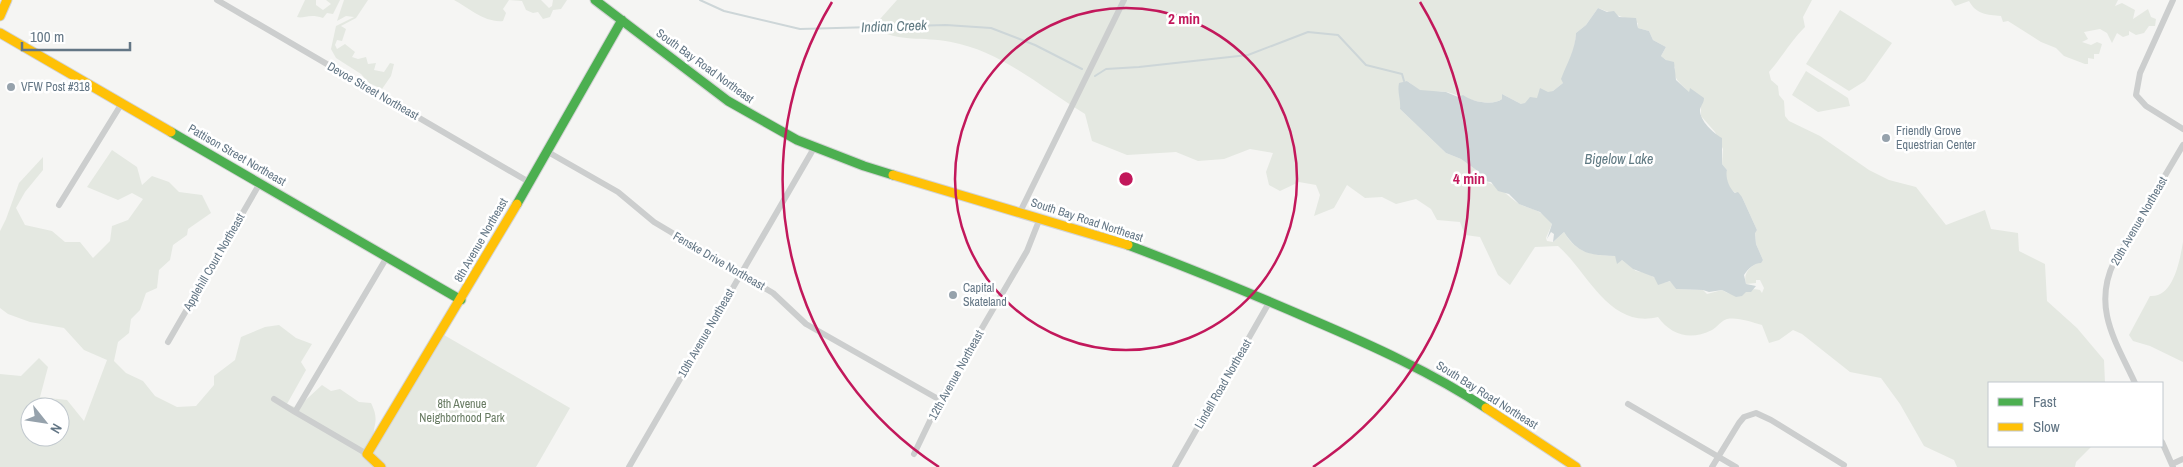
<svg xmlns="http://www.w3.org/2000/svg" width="2183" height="467" font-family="'Archivo Narrow',sans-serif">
	<rect width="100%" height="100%" fill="#f5f5f3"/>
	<path fill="#e4e8e1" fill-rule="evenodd" d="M305,0H316V5L323,10L331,4L326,0H340L333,14L327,13L323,18C309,13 304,19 297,17Z
		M344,0H368L356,18L341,26L346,29L342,41L337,40L335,45L337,49L345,44L355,52L352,57L358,59L366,57L368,64L376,63L374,70L384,72L390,63L394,64L391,76L382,89L369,83L361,74L336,58L331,49L336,26L354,17L346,16L337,21Z
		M454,0H541L549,8L552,6L553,0H567L561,9L553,10L550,17L543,19L538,12L533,13L526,10L522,1L509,0L503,9L506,13L503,21C485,23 469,8 454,0Z
		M897,0H1812L1803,17L1805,27C1791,41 1782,57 1769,72L1771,80L1778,86L1779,95L1784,101L1785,116L1789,121L1820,136L1869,170L1889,180L1916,187L1946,225L1985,210L1991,229L2018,233L2019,251L2045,264L2047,301L2077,328L2104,360L2105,383H1989V446H2092L2076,462L2075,467H1957L1954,460L1924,446L1900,404L1881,378L1850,372L1802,334L1793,330L1779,340L1769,343L1762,325C1751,322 1738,317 1727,319C1722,320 1717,327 1712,330C1690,341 1671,335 1658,317C1609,329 1588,272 1558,246L1535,247L1510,285L1498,275L1480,237L1465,235L1460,222L1437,220L1431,209L1416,199L1396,204L1382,197L1365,198L1347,185L1334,208L1314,216L1320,195L1316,185L1299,182L1280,191L1269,185L1266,172L1273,153L1250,149L1224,159L1198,161L1176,152L1127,155L1092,141L1085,114C1042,88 1001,51 951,42C921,36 902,43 872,28ZM1598,8L1638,23V28L1649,31L1653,40L1666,47L1661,56L1675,67C1672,80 1682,83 1689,93L1690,89L1701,106V116L1715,132L1720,143L1723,149L1722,164L1727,170L1725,175L1730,189L1742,197L1757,230L1755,232L1756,244L1763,260C1753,265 1742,271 1746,284L1756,283V280H1760L1764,288L1762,293L1760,290C1744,286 1741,302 1722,290L1707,294L1703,290L1676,289L1671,281L1663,283L1647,273L1636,271L1622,260L1618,262L1615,256C1592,255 1576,253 1564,232L1553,242L1547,241L1546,238L1552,224C1539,206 1528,211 1515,201C1506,194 1495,183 1483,181L1479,172L1461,159L1446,153L1400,109L1407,81C1411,83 1415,88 1419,90C1428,94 1438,90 1447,92C1462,96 1488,109 1502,99V94L1521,104H1525L1553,91L1563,83C1562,74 1567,69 1570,61C1574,52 1575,43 1576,33L1586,25Z
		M1951,0H2118L2115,6L2122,3L2135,10L2133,19L2148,9L2151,17L2156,19L2155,26H2149L2144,33L2136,35L2129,31V35L2123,37L2117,33L2112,43L2107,33L2100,29L2084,32L2088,39L2082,42L2091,45L2097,42L2102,44L2099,54H2094V59L2088,58V64H2085L2064,56L2056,48L2041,42L2008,21L2003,22L2001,16C1987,15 1976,14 1969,1L1955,6Z
		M1840,10L1892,43L1865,81L1849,91L1806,64Z
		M1806,71L1848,98L1850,106L1818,112L1792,95Z
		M112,150L137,167L142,185L152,176L169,182L179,192L202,195L211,213L188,229L187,235L173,245L170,260L159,270L157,288L146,293L140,310L131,319L129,333L118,342L114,361L126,373L143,381L155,396L177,407L196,406L214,385V376L235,360L241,337L265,327L279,325L296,338L312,344L301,362L306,370L287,404L297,408L322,385L331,391L340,389L359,402L371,403C381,423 371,425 374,444L444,335L570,408L536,467H385L383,465L375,467H0V374L21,376L39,358L48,367L40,397L67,400L84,421L107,360L84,350L64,328L30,322L8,314L0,308V231L6,219L19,183L43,157V170L25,192L16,208L25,225L52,231L65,242H80L93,258L110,241L112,226L128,220L143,199L132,193L118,200L87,187ZM30,407H60V437H30Z
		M2183,242V362L2150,346L2133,341L2129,335L2150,296C2174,298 2180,259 2183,242Z"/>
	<path fill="#cdd6d8" d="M1598,8L1607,12L1614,11L1619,17L1636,18L1638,28L1649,31L1653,40L1666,47L1661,56L1666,60L1674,62L1676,80L1689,92L1690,88L1704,98C1704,103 1701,105 1700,110C1700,121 1713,133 1722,138V164L1727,170C1725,177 1729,188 1735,193L1738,192L1742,197L1757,230L1755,233L1756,244L1763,260L1761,263C1754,263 1748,269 1744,275L1746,284L1756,286L1751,292H1746L1742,296L1736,297L1722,290L1709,292L1703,290L1676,289L1670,281L1658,285L1654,277L1633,269L1622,260L1617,264L1615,256C1590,255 1578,254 1564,232L1553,242L1554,234L1551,232L1547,239L1552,224L1540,212L1519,204L1509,194L1498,191L1491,182L1483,181L1479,172L1461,159L1446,153L1400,109C1401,99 1397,93 1399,83L1407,81L1420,90L1446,92L1458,97L1463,95C1472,102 1493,106 1502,99V94L1521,104L1525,103L1530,97L1537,98L1540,88L1548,92L1553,91L1563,83L1561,79C1567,63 1575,51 1576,33L1586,25Z"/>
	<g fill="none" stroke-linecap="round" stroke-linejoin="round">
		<path stroke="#cdd6d8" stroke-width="2" d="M700,0L724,11L800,29L946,25L991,28L1035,45L1082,69
			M1095,76L1106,69L1139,67L1248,55L1308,32L1338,35L1366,65L1402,74L1404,81"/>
		<g stroke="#d2d3d4" stroke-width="11">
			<path id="fast" d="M595,0L728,101L797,140L864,166L893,175
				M171,132L461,300
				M517,204L622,20
				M1128,245C1189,268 1250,293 1310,319C1371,345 1431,372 1486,408"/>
		</g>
		<g stroke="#d2d3d4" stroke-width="11">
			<path id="slow" d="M0,16L7,0
				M0,33L171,132
				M893,175L1128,245
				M1486,408L1576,467
				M381,467L367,454L517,204"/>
		</g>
		<path stroke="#cccece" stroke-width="6" d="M217,0L529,182
			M2173,0L2140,73L2136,95L2146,106L2183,129
			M548,152L618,192L654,222L773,293L806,324L940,400
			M59,205L122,103
			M1020,212L1124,0
			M168,342L260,183
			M2135,383C2116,342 2092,308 2114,262L2183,145
			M274,399L295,412
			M1628,404L1736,467
			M2162,442L2173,467
			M367,454L295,412L387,257
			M914,454L940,400L1027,251L1040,218
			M2172,464L2183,459
			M629,467L814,148
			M1175,467L1270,301
			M1712,467L1739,423L1744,417L1756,413L1771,420L1844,465"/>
		<use href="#fast" stroke="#4caf50" stroke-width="9"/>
		<use href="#slow" stroke="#ffc107" stroke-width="9"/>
	</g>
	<g fill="none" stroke="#c2185b" stroke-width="2.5">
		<circle cx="1126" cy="179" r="171"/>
		<path d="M939 467A343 343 0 0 1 832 2M1420 2A343 343 0 0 1 1313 467"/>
	</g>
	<g fill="#96a2ac" stroke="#fff" stroke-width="2">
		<circle cx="11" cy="87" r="5"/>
		<circle cx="1886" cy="138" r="5"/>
		<circle cx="953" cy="295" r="5"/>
	</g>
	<g text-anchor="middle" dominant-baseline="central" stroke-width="5" stroke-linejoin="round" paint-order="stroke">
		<g font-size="12" fill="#637685" stroke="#fff">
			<text transform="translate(705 66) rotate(36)">South Bay Road Northeast</text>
			<text transform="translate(373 91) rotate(30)">Devoe Street Northeast</text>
			<text transform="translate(237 155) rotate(30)">Pattison Street Northeast</text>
			<text transform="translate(1087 220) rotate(18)">South Bay Road Northeast</text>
			<text transform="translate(2139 221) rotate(-60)">20th Avenue Northeast</text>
			<text transform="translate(481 240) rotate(-60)">8th Avenue Northeast</text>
			<text transform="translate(719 261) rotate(30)">Fenske Drive Northeast</text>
			<text transform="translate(214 262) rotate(-60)">Applehill Court Northeast</text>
			<text transform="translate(706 333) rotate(-60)">10th Avenue Northeast</text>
			<text transform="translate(956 375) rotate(-61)">12th Avenue Northeast</text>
			<text transform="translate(1223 384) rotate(-60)">Lindell Road Northeast</text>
			<text transform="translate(1487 395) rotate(32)">South Bay Road Northeast</text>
		</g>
		<g font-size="12" fill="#637685" stroke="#fff" text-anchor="start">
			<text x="21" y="87">VFW Post #318</text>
			<text x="1896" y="131">Friendly Grove<tspan x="1896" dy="14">Equestrian Center</tspan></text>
			<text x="963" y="288">Capital<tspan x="963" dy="14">Skateland</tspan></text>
		</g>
		<g font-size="12" fill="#687b62" stroke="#fff">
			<text x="462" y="404">8th Avenue<tspan x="462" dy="14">Neighborhood Park</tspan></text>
		</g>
		<g font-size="14" font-style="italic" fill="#5f7982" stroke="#fff">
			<text transform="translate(894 26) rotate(-2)">Indian Creek</text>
			<text x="1619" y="159">Bigelow Lake</text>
		</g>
	</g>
	<circle cx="1126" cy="179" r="8" fill="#c2185b" stroke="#fff" stroke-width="2.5"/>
	<g font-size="15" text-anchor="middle" font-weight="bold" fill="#c2185b" stroke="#fff" stroke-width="5" stroke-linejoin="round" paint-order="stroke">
		<text x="1184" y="24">2 min</text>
		<text x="1469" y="184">4 min</text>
	</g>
	<rect x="1988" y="382" width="175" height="65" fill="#ffffff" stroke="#c1c8ce"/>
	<rect x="1998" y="398" width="25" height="8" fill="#4caf50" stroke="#c1c8ce"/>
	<text x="2033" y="407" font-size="15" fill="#637685">Fast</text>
	<rect x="1998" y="423" width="25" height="8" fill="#ffc107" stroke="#c1c8ce"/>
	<text x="2033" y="432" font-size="15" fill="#637685">Slow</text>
	<g transform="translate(45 422) rotate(120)"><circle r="24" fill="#ffffff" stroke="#c1c8ce"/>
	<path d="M0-4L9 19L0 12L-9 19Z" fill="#96a2ac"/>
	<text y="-8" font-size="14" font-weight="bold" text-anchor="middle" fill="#637685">N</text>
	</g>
	<path d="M22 42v8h108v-8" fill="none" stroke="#637685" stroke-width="2.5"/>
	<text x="30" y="42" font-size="15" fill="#637685" stroke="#ffffff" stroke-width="4" paint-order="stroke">100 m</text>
</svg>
